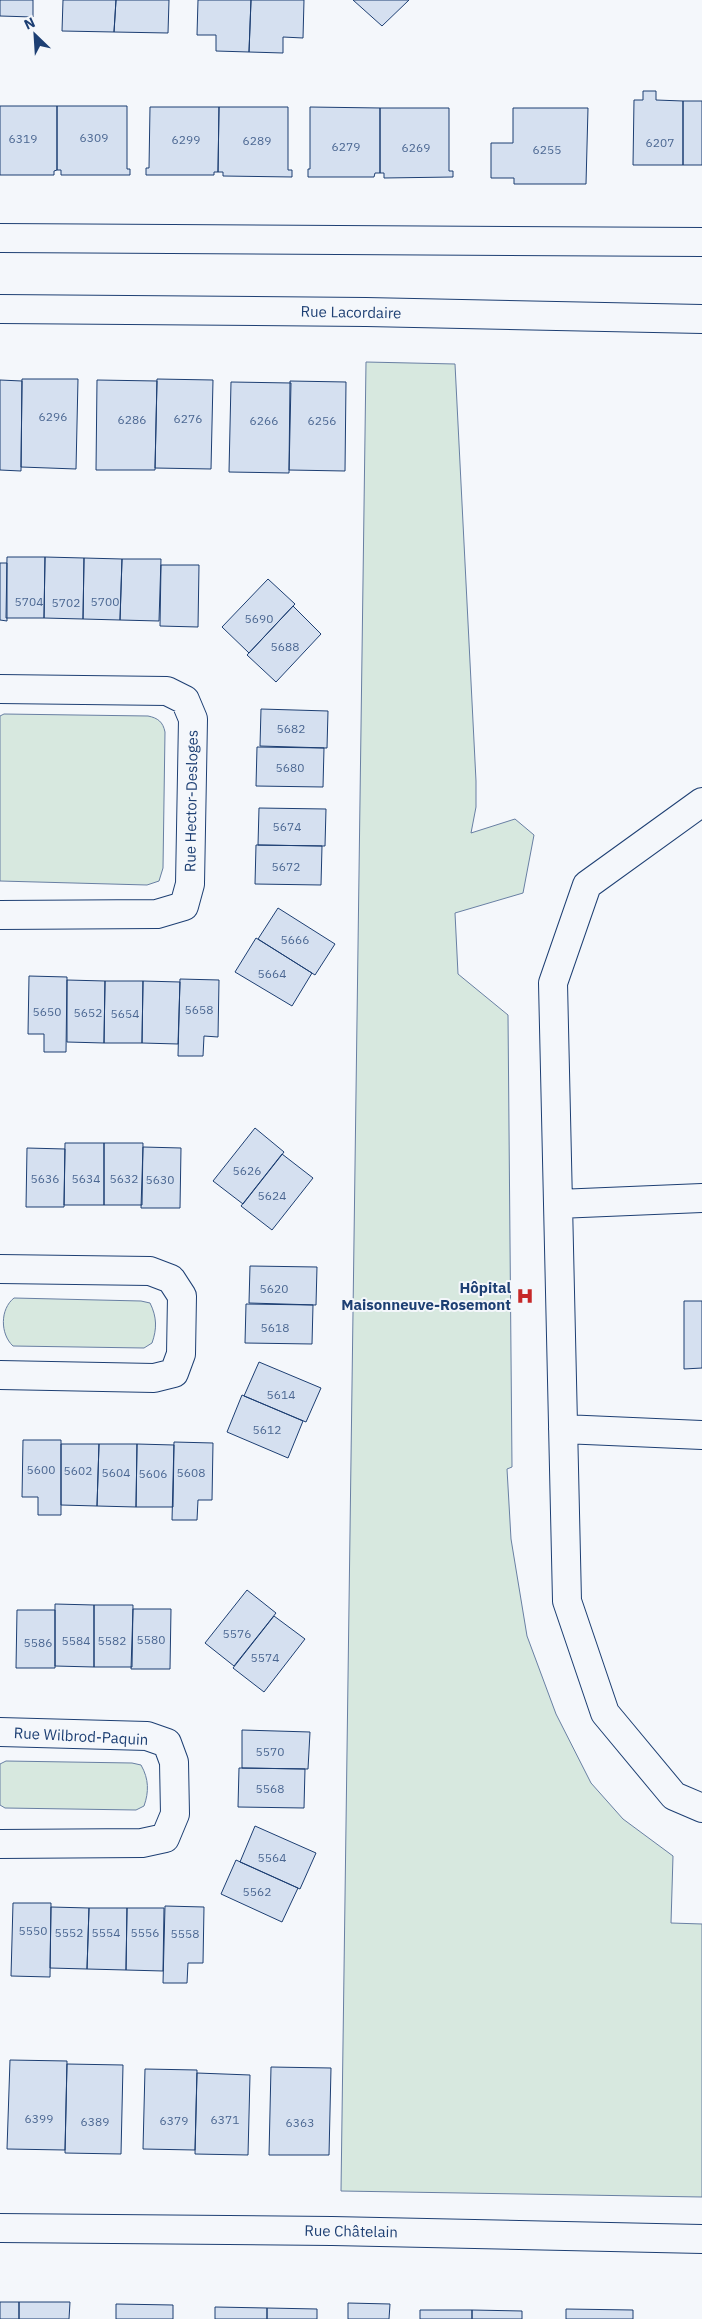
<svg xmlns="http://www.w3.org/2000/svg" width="702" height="2319" font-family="'IBM Plex Sans',sans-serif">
	<rect width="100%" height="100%" fill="#f4f7fb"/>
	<path fill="#d7e8df" stroke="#687fa3" d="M366,362L455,364L476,781V807L471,833L515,819L534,835L523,893L455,913L458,974L508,1015L512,1467L507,1469L511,1539L527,1636L556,1714L591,1783L623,1819L673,1856L671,1923L702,1924V2197L341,2191Z
		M4,714L148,716C158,718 163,722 165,732L163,868L159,881L147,885L0,881V716Z
		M14,1298L141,1301L150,1303C157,1317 157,1329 152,1343L144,1348L13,1346C0,1334 0,1309 14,1298Z
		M6,1761L132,1763L141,1765C149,1779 149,1792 144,1806L136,1810L5,1808L0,1805V1764Z"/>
	<path fill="#d5e0f0" stroke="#1d3f73" d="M0,0H33V17L0,16Z
		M63,0H116L114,32L62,31Z
		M116,0H169L168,33L114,32Z
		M198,0H251L249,52L216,51V35H197Z
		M251,0H304L303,38L283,37V53L249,52Z
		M353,0H409L382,26Z
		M643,91H656V100L683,101V165H633L634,100H643Z
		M683,101H702V165H683Z
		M0,106H57V170L54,171V175H0Z
		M57,106H127V169H130V175H61V170H57Z
		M150,107H219L218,172H214V175H146V168H149Z
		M219,107H288V170H292V177L223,176V172H218Z
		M310,107L380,108V173H375L374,177H308V169H310Z
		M380,108H449V171H453V177L384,178V173H380Z
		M513,108H588L586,184H514V178H491V143H513Z
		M22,379H78L76,469L21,467Z
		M157,379L213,380L211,469L155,468Z
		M0,380L22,381L21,471L0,470Z
		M97,380L157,381L155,470H96Z
		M290,381L346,382L345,471L289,470Z
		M231,382L291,383L289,473L229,472Z
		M7,557H45L44,618H6Z
		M45,557L84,558L83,619L44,618Z
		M84,558L122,559L120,620L83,619Z
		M122,559H161L159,621L120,620Z
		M0,563H7V621L0,620Z
		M161,565H199L198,627L160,626Z
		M268,579L295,604L249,653L222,627Z
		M293,606L321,634L276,682L247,655Z
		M261,709L328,711L327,748L260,746Z
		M257,747L324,748L323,787L256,786Z
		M259,808L326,809L325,846L258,845Z
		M256,845L322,846L321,885L255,884Z
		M278,908L335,944L315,975L258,939Z
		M256,938L312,973L292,1006L235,972Z
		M29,976L67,977L66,1052H44V1034H28Z
		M180,979L219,980L218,1037L204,1036L203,1056H178Z
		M67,980L105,981L104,1043L67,1042Z
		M105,981H143L142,1043H104Z
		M143,981L180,982L178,1044L142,1043Z
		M255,1128L284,1152L243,1204L213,1181Z
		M65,1143H104V1205H64Z
		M104,1143H143L142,1205H104Z
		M143,1147L181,1148L180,1208H141Z
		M27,1148L65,1149L64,1207H26Z
		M282,1154L313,1178L272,1230L241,1206Z
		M250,1266L317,1267L316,1305L249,1303Z
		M684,1301H702V1368L684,1369Z
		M246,1304L313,1305L312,1344L245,1343Z
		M259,1362L321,1388L306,1422L244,1396Z
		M242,1395L303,1421L288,1458L227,1432Z
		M23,1440H61V1515H38V1497H22Z
		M174,1442L213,1443L212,1500H198L197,1520H172Z
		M61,1444H99L97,1506L61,1505Z
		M99,1444H137L136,1507L97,1506Z
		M137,1444L174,1445L173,1507H136Z
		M247,1590L276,1613L234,1666L205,1643Z
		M55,1604L94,1605V1667L55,1666Z
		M94,1605H133L132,1667H94Z
		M133,1609H171L170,1669H131Z
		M17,1610H55V1668H16Z
		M274,1616L305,1639L264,1692L233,1668Z
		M242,1730L310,1732L308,1769L242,1768Z
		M239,1768L305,1769L304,1808L238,1807Z
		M255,1826L316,1853L300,1889L240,1862Z
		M236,1860L298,1888L282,1922L221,1894Z
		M13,1903H51L50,1977L11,1976Z
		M165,1906L204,1907L203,1963H188L187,1983H163Z
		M51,1907L89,1908L87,1969L50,1968Z
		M89,1908H127L126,1970L87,1969Z
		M127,1908H164L163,1971L126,1970Z
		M10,2060L67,2061L65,2150L7,2149Z
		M67,2064L123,2065L121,2154L65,2153Z
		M271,2067L331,2068L329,2155H269Z
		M145,2069L197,2070L195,2150L143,2149Z
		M197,2073L250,2075L248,2155L195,2154Z
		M0,2302H19V2319H0Z
		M19,2302H70L69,2319H19Z
		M348,2303L390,2304L389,2319H348Z
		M116,2304L173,2305V2319H116Z
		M215,2307L267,2308V2319H215Z
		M267,2308L317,2309V2319H267Z
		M566,2309L633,2310V2319H566Z
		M420,2310H472V2319H420Z
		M472,2310L522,2311V2319H472Z"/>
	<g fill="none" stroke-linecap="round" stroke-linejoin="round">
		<g stroke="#1d3f73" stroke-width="30">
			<path id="minor" d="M0,689L167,691L185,700L193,719L190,884L184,906L157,914L0,915
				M702,802L587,885L553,983L567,1601L605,1713L674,1796L702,1808
				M558,1204L702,1198
				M0,1269L150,1271L171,1279L182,1296L181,1354L174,1373L154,1378L0,1375
				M563,1429L702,1435
				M0,1732L147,1736L167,1743L174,1762L175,1814L165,1838L142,1843L0,1844
				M0,2228L332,2231L702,2239"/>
		</g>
		<g stroke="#1d3f73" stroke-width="30">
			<path id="major" d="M0,238L702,242
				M0,309L366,312L702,319"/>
		</g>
		<use href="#minor" stroke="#f4f7fb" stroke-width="28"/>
		<use href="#major" stroke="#f4f7fb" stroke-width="28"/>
	</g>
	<defs>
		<g id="hospital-bare" transform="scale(1.35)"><path d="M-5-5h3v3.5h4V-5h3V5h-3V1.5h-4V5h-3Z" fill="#c62828" stroke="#f4f7fb" stroke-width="2.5" paint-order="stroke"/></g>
	</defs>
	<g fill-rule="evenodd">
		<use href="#hospital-bare" x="525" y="1296"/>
	</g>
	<g text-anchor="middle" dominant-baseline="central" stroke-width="4" stroke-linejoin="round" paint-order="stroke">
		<g font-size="12" fill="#4b6792">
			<text x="94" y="137">6309</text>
			<text x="23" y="138">6319</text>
			<text x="186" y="139">6299</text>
			<text x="257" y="140">6289</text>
			<text x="660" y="142">6207</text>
			<text x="346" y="146">6279</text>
			<text x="416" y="147">6269</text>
			<text x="547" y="149">6255</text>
			<text x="53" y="416">6296</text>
			<text x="188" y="418">6276</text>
			<text x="132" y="419">6286</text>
			<text x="264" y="420">6266</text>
			<text x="322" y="420">6256</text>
			<text x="29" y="601">5704</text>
			<text x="105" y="601">5700</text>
			<text x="66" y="602">5702</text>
			<text x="259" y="618">5690</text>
			<text x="285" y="646">5688</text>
			<text x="291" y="728">5682</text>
			<text x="290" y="767">5680</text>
			<text x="287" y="826">5674</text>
			<text x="286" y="866">5672</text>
			<text x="295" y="939">5666</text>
			<text x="272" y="973">5664</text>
			<text x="199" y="1009">5658</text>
			<text x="47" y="1011">5650</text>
			<text x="88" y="1012">5652</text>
			<text x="125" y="1013">5654</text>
			<text x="247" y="1170">5626</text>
			<text x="45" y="1178">5636</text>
			<text x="86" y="1178">5634</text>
			<text x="124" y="1178">5632</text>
			<text x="160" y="1179">5630</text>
			<text x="272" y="1195">5624</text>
			<text x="274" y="1288">5620</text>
			<text x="275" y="1327">5618</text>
			<text x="281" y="1394">5614</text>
			<text x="267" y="1429">5612</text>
			<text x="41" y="1469">5600</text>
			<text x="78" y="1470">5602</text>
			<text x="116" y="1472">5604</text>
			<text x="191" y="1472">5608</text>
			<text x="153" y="1473">5606</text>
			<text x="237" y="1633">5576</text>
			<text x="151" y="1639">5580</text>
			<text x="76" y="1640">5584</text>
			<text x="112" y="1640">5582</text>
			<text x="38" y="1642">5586</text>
			<text x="265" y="1657">5574</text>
			<text x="270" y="1751">5570</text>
			<text x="270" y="1788">5568</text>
			<text x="272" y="1857">5564</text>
			<text x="257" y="1891">5562</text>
			<text x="33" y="1930">5550</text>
			<text x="69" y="1932">5552</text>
			<text x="106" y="1932">5554</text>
			<text x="145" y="1932">5556</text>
			<text x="185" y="1933">5558</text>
			<text x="39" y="2118">6399</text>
			<text x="225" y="2119">6371</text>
			<text x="174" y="2120">6379</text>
			<text x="95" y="2121">6389</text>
			<text x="300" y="2122">6363</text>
		</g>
		<g font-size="15" fill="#1d3f73" stroke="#f4f7fb">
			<text transform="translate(351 312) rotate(1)">Rue Lacordaire</text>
			<text transform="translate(191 801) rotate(-89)">Rue Hector-Desloges</text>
			<text transform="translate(81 1736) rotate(3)">Rue Wilbrod-Paquin</text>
			<text transform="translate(351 2231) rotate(1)">Rue Châtelain</text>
		</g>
		<g font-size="15" font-weight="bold" fill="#1d3f73" stroke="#f4f7fb" text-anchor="end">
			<text x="511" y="1287">Hôpital<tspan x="511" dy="17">Maisonneuve-Rosemont</tspan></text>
		</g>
	</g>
	<g transform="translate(35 35) rotate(335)" stroke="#f4f7fb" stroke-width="4" paint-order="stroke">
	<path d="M0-4L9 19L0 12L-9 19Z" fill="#1d3f73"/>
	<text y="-8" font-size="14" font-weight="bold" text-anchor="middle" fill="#1d3f73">N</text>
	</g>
</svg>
